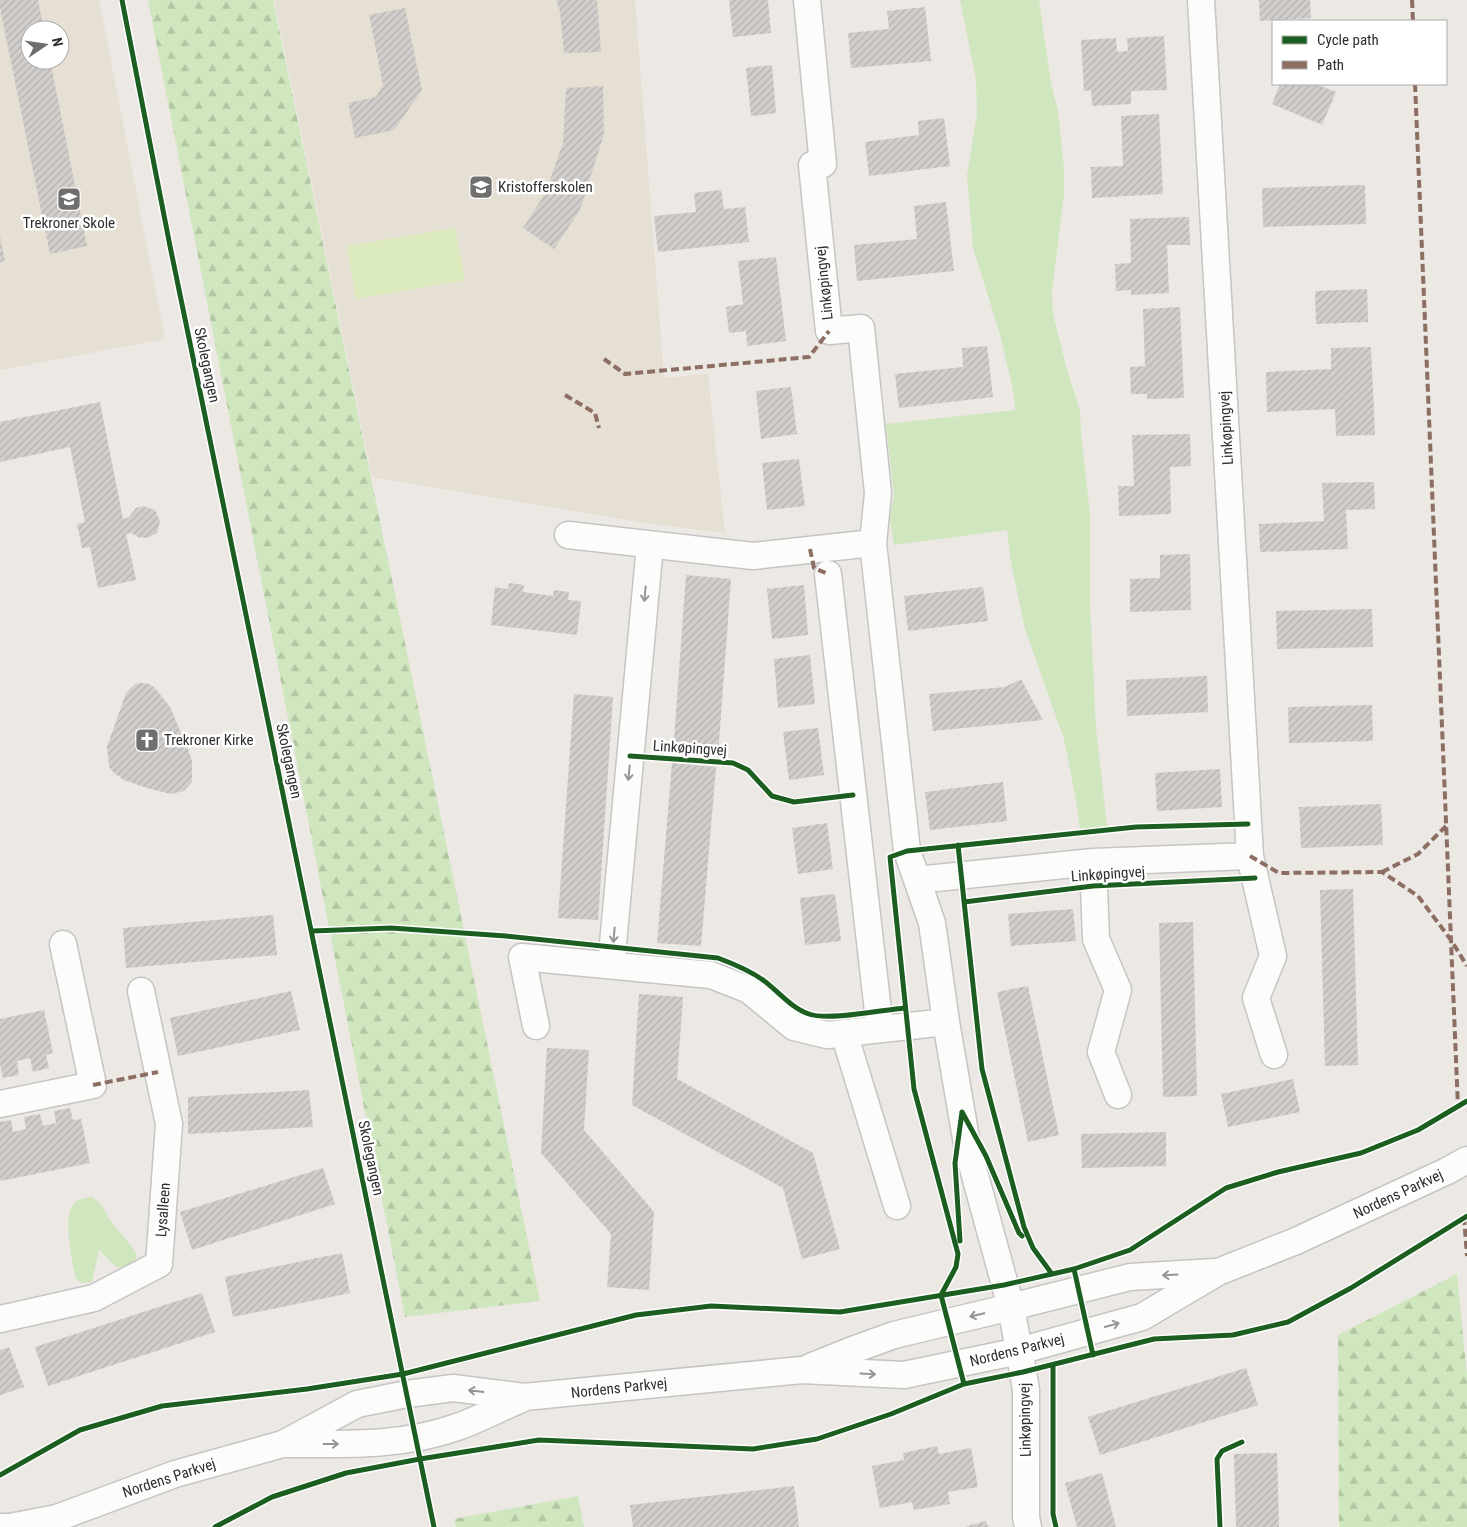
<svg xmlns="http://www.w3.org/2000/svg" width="1467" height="1527" font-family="'Roboto Condensed',sans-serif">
	<defs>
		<pattern id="forest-firs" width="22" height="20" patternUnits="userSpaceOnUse" patternTransform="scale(1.25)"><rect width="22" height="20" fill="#d0e6be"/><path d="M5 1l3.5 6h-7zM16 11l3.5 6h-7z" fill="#b3c6a4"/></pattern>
		<pattern id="building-hatch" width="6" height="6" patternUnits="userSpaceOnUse" patternTransform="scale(1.25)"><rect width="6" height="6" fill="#d1cecb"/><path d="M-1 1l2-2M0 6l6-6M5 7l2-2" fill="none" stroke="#b4b1af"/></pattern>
	</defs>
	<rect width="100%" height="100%" fill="#ece8e4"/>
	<path fill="#e6dfd3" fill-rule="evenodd" d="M0,0H99L165,339L0,370ZM30,30H60V60H30Z
		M274,0H635L664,378L708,374L725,533L644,523L372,477Z"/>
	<path fill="url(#forest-firs)" d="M148,0H273L540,1301L405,1317Z
		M1457,1274L1467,1377V1527H1339L1338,1335Z
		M578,1496L584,1527H456L454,1519Z"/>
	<path fill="#d0e6be" d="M960,0H1039L1051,84L1058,111L1064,169V194L1052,291L1053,314L1067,370L1080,410L1081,432L1090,515V603L1096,728L1107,826L1080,830L1077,805L1064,739L1025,629L1011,563L1007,530L894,545L890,519L894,495L886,424L1015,410L1013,389L999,331L973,248L967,175L977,114L976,79Z
		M91,1197C108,1207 102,1210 113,1224C121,1234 130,1243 137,1255L133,1265L126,1269L115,1266L99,1250L92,1282L81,1283L76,1279C72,1263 63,1219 73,1205C77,1199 84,1198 91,1197Z"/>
	<path fill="#dbeabc" d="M455,228L465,280L356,299L347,246Z"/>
	<path fill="url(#building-hatch)" d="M0,0H38L44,30H30V60H50L87,246L50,254L0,8Z
		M556,0H597L601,52L564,53L560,11Z
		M729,0H768L771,33L733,37Z
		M1259,0H1310L1311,18L1260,21Z
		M925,7L931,61L851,68L848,33L889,29L887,11Z
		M405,8L422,90L394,130L355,138L348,103L376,97L383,85L369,15Z
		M1164,36L1167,90L1131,91V104L1092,106L1091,90L1084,91L1081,40L1116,38L1117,52L1128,51L1127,38Z
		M772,65L776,113L751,116L746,68Z
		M1280,84H1316L1336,92L1322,125L1272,104Z
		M603,86L604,134L580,210L554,249L523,228L545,194L563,143L566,88Z
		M1159,114L1163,194L1092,198L1091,167L1123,166L1121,116Z
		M944,118L950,166L869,176L865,142L919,135L918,121Z
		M1365,185L1366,224L1263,227L1262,188Z
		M721,190L724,209L745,207L749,242L658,252L654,216L696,212L694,193Z
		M946,202L954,271L857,281L854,245L917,239L914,206Z
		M1189,217L1190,245H1167L1169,293L1131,295V290L1116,291L1115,264L1131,263L1130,219Z
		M0,237L5,261L0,262Z
		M776,257L786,341L747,346L746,331L729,333L726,307L743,304L738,261Z
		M1367,289L1368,322L1316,324L1315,291Z
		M1180,307L1184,398L1147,399V394H1131L1130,367L1145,366L1143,309Z
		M987,346L993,397L899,408L895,374L963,367L962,348Z
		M1371,347L1375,435L1336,436L1335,409L1267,412L1266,372L1331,369V348Z
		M791,387L797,434L761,439L756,391Z
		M100,402L123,519L129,517L136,508L143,506L155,510L160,521L157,533L147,538L138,537L132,533L126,534L136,580L98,588L90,547L82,548L77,524L85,522L70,447L0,462V422Z
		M1190,434L1191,466L1170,467L1171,514L1119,516L1118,486H1134L1132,435Z
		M799,459L805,506L767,510L762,463Z
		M1374,482L1375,509L1346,510L1348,549L1260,552L1259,524L1324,521L1322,483Z
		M1190,554L1191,610L1130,612V579L1160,578V555Z
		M686,575L731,579L718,756L673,753Z
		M509,583L524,585L523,592L553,596L554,590L569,592L568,600L581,601L577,635L491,625L495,587L508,589Z
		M804,585L808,635L772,639L767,589Z
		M983,587L988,621L908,631L904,596Z
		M1372,609L1373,647L1277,649L1276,611Z
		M810,655L815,704L778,708L774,659Z
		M1207,676L1208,712L1127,716L1126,680Z
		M1021,679L1043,720L933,731L929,694L1005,687Z
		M142,683L149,684L155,688L170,707L188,749L192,761V782L184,791L171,794L147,788L124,780L114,773L109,767L107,747L126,693L135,684Z
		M574,694L613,697L598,920L558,918Z
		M1372,705L1373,741L1289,743L1288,707Z
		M818,728L824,775L789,780L783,732Z
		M672,763L716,767L701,946L657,943Z
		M1220,769L1222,807L1157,811L1155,773Z
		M1003,782L1007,821L930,830L925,792Z
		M1381,804L1383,845L1301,848L1299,807Z
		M827,823L833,869L798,874L792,828Z
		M1353,889L1358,1065L1325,1066L1320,890Z
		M835,894L841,941L805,945L800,898Z
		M1073,909L1076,941L1011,946L1008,914Z
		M273,915L277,955L126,968L123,928Z
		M1193,922L1197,1096L1163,1097L1159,923Z
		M1028,986L1059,1135L1028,1142L997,992Z
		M291,991L300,1030L178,1056L170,1018Z
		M639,994L683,997L677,1079L813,1153L840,1249L802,1259L783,1188L632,1105Z
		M44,1010L53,1053L46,1055L49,1068L33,1072L30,1058L17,1061L19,1075L3,1078L0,1064V1019Z
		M547,1048L589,1050L584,1130L654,1212L649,1290L607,1287L611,1234L541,1153Z
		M1293,1079L1300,1112L1228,1127L1221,1094Z
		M309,1090L313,1127L188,1134V1097Z
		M70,1108L73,1120L81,1119L90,1163L0,1181V1122L11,1120L13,1132L26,1129L24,1117L40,1114L43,1126L56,1123L54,1111Z
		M1166,1132V1166L1082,1168L1081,1134Z
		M323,1168L335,1204L192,1250L180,1212Z
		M342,1253L350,1293L233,1317L225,1277Z
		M202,1293L215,1332L48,1386L35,1347Z
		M9,1347L24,1387L0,1395V1350Z
		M1246,1368L1258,1405L1100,1455L1088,1417Z
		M937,1446L939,1454L971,1448L978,1487L948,1492L950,1504L914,1510L912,1502L880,1508L872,1466L904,1460L903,1453Z
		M1277,1453L1279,1527H1236L1234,1454Z
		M1102,1473L1116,1527H1077L1065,1483Z
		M794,1486L799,1527H633L630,1505Z
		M986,1521L988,1527H967V1526Z"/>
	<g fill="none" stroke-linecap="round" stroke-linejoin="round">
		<g stroke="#c5c5c5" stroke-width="29">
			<path id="street" d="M807,0L823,164L812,165L829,331L861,328L878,493L873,543L907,851L932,923L946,1022L968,1150L1011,1307L1023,1372L1026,1390V1517L1028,1527
				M568,535L753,556L873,543
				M828,574L880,1029
				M1250,856L1273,956L1256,998L1274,1055
				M1093,862L1096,939L1118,990L1101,1052L1118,1095
				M917,880L1093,862L1250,856L1201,0
				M611,965L650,545
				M536,1026L522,957L711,975L749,990L794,1027L827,1035L946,1022
				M844,1033L897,1206
				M0,1104L93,1085L63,944
				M0,1319L94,1298L159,1264L169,1124L141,991
				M810,1367L850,1351L894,1335L1011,1307L1130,1277L1215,1272
				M286,1444C343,1444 401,1447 457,1427C480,1419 502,1407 524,1398
				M0,1527H10L57,1518L175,1474L283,1444L357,1404L407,1394L453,1388L524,1397L802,1370L904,1375L1019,1351L1142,1317L1218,1272L1296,1241L1447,1171L1467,1160"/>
		</g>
		<use href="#street" stroke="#fcfcfb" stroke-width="26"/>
		<path stroke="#8d6e63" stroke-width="4" stroke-dasharray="8 4" stroke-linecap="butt" d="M1412,0L1413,21
			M1415,84L1458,1107
			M604,359L625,374L809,357L829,331
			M565,395L595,413L599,428
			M810,549L814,568L828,574
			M1250,856L1279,873L1382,872L1418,896L1451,940L1467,966
			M1382,872L1418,854L1446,826
			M93,1085L158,1072
			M1464,1217L1467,1256"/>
		<g stroke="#fff" stroke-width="8">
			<path id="cycleway" d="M122,0L170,246L434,1527
				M630,756L733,763L748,770L772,796L794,802L853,795
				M958,845L982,1069L1024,1227L1033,1248L1052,1274
				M964,902L1093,886L1255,878
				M312,931L391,928L506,936L718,958C734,964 749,970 763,980C778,991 791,1008 809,1014C829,1021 881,1010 905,1008
				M962,1112L986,1156L1019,1233L1022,1236
				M960,1241L955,1163L962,1112
				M1074,1269L1093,1355
				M1053,1365V1514L1056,1527
				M964,1384L941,1295L956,1267L958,1254L914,1089L890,857L907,851L1136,827L1248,824
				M0,1475L80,1430L162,1406L307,1389L403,1374L636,1315L711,1306L840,1312L1004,1285L1074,1269L1130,1250L1226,1188L1278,1172L1361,1153L1418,1130L1467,1101
				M215,1527L272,1497L346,1473L420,1459L539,1440L753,1449L817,1439L891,1414L964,1384L1023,1372L1154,1339L1233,1335L1288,1322L1351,1288L1467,1216
				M1220,1527L1217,1459L1222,1451L1242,1442"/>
		</g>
		<use href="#cycleway" stroke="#1b5e20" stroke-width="5"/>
	</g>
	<defs><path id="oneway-shaft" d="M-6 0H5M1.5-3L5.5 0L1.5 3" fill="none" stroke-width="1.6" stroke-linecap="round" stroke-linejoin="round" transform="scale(1.25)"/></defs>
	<g stroke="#959594">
		<use href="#oneway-shaft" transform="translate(645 594) rotate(95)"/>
		<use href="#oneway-shaft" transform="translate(629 773) rotate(95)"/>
		<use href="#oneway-shaft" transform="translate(614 935) rotate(95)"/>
		<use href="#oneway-shaft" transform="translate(1170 1275) rotate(177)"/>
		<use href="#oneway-shaft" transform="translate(977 1315) rotate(167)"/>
		<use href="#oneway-shaft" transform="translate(1112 1325) rotate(-16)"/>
		<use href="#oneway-shaft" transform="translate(868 1374) rotate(3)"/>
		<use href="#oneway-shaft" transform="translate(476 1391) rotate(-173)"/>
		<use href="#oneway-shaft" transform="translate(331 1444)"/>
	</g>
	<defs>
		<g id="school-square" transform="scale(1.25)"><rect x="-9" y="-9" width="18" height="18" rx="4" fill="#706f6e" stroke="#fff"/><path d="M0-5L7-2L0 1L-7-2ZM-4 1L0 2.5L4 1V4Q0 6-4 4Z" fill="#fff"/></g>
		<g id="church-square" transform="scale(1.25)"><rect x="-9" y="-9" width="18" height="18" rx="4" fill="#706f6e" stroke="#fff"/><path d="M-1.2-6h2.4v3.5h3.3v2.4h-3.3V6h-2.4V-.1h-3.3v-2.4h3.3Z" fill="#fff"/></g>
	</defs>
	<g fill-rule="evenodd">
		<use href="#school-square" x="481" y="187"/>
		<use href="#school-square" x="69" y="199"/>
		<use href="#church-square" x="147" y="740"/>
	</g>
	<g text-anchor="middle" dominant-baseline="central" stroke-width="5" stroke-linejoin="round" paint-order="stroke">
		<g font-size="15" fill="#2e2e2e" stroke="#fff" text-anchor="start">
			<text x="498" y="187">Kristofferskolen</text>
			<text x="69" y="223" text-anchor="middle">Trekroner Skole</text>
			<text x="164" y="740">Trekroner Kirke</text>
		</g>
		<g font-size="15" fill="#2e2e2e" stroke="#fff">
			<text transform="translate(824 283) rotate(-96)">Linkøpingvej</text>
			<text transform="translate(207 365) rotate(78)">Skolegangen</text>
			<text transform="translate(1226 428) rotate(-93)">Linkøpingvej</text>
			<text transform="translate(690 748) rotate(4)">Linkøpingvej</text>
			<text transform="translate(289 761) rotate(78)">Skolegangen</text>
			<text transform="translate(1108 874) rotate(-4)">Linkøpingvej</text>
			<text transform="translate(371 1158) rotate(78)">Skolegangen</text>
			<text transform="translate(1398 1194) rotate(-25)">Nordens Parkvej</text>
			<text transform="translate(163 1210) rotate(-86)">Lysalleen</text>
			<text transform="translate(1017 1350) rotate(-14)">Nordens Parkvej</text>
			<text transform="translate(619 1388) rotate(-6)">Nordens Parkvej</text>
			<text transform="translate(1025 1420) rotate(-91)">Linkøpingvej</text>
			<text transform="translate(169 1478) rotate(-18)">Nordens Parkvej</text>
		</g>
	</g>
	<rect x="1272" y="20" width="175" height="65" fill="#ffffff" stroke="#ababab"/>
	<rect x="1282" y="36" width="25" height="8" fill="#1b5e20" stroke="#ababab"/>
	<text x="1317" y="45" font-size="15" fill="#2e2e2e">Cycle path</text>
	<rect x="1282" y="61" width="25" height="8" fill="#8d6e63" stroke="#ababab"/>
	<text x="1317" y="70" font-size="15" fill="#2e2e2e">Path</text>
	<g transform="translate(45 45) rotate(77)"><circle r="24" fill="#ffffff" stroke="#ababab"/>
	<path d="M0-4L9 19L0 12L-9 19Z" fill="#706f6e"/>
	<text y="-8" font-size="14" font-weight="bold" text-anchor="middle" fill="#2e2e2e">N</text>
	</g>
</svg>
